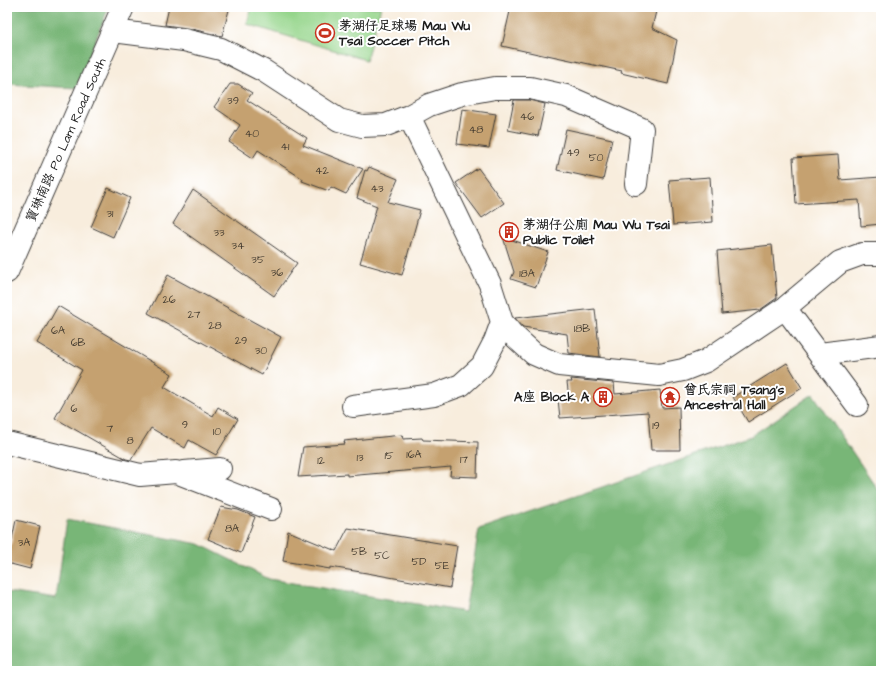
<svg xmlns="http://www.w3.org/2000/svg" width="888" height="678" font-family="'Architects Daughter','LXGW WenKai TC',sans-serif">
	<rect width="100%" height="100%" fill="#fff"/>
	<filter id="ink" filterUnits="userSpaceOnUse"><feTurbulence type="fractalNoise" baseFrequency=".025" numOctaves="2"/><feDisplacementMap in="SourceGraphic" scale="8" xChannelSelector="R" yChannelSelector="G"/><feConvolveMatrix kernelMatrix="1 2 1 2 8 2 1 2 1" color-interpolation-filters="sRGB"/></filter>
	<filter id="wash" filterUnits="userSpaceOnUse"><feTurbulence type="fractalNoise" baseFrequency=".012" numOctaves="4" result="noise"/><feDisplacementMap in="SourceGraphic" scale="16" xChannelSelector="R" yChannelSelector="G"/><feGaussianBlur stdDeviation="0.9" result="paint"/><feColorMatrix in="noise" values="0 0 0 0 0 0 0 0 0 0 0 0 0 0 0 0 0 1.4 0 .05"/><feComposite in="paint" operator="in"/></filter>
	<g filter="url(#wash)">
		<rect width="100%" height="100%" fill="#f8eddd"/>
		<path fill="#95d58b" stroke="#587854" d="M252,7H381L366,60L247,24Z"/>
		<path fill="#78b677" stroke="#4a694a" d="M7,7H109L76,88L7,84Z
			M813,394L881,494V671H7V592L56,599L67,519L199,544L269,579L465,612L479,529L751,436Z"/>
		<g id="blocks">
			<path fill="#c5a170" d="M169,7H216L229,10L222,36L187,28L165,25Z
				M511,7H657L652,28L677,40L668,84L621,73L622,71L547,55V56L502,46Z
				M230,84H238L252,93L247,100L307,138L303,145L363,169L346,194L331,187L329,191L302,181L303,179L258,150L253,158L229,142L240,125L214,107Z
				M514,100H529L545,104L538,136L508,130Z
				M462,109L496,114L489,148L457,144Z
				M566,129L612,139L603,180L557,170Z
				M838,155L840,180L881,177V224L861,226L859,200L796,204L793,158Z
				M369,167L398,179L388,202L420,210L402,275L360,263L377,206L357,198L365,170L367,171Z
				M478,168L504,203L482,218L456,183Z
				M710,177L713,222L673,225L669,180Z
				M108,188L130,198L113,237L91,227Z
				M193,190L297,263L274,296L173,224Z
				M503,237L548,252L536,287L511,279L514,272Z
				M772,245L777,298L760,310L722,314L717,251Z
				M168,275L281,337L262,375L148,313Z
				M58,306L172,374L164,387L213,416L218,407L238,419L216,455L189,440L185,448L151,428L131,460L126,459L55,418L82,370L37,343Z
				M595,309L600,357L569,353L567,334L523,327L515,318Z
				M787,363L802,388L748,422L733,397Z
				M571,379L614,383L615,394L660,390L662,408L679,407L680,450H651L648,412L560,418L558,399L569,398L567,382H572Z
				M402,435L403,439L422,438L423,440L478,442L477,477L450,476L451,467L347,476V474L298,477L303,447L345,444L344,441Z
				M221,507L238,510L255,517L241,553L208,539Z
				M16,520L40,526L30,569L7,563Z
				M348,528L457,546L450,588L367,573L330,567V569L283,561L288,531L336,551Z"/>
		</g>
	</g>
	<g filter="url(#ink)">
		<use href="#blocks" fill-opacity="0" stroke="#3d3b39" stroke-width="1"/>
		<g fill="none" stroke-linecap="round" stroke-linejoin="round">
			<g stroke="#3d3b39" stroke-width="24">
				<path id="street" d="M113,31L184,40L221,49L264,71L339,120L362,126L386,125L409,116L429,105L462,94L495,88H530L566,96L642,129L636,184
					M7,272L123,7
					M785,308L857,405
					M502,322L513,335L534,354L559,365L659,375L683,370L706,361L785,308L840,262L862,254H881
					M820,354L881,346
					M353,406L434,395L461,385L482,366L495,341L502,322L490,284L409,116
					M7,443L140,475L176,472L271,509
					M184,472L220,469"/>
			</g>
			<use href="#street" stroke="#fff" stroke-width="22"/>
		</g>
	</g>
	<defs>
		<g id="stadium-ring" transform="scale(1)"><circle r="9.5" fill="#fff" stroke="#c8321e" stroke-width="1.5"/><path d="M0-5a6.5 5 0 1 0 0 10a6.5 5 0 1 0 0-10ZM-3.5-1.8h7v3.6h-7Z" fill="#c8321e"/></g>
		<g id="building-ring" transform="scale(1)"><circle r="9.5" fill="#fff" stroke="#c8321e" stroke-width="1.5"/><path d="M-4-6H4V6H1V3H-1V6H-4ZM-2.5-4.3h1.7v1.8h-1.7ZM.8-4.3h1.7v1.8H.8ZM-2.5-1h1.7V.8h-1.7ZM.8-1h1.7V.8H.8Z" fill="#c8321e"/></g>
		<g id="temple-ring" transform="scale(1)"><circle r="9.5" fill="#fff" stroke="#c8321e" stroke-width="1.5"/><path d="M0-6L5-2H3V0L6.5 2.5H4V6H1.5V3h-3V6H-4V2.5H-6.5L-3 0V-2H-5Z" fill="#c8321e"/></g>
	</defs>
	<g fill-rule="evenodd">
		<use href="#stadium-ring" x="325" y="33"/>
		<use href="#building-ring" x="509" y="232"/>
		<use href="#building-ring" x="603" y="397"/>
		<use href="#temple-ring" x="670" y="397"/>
	</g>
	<g text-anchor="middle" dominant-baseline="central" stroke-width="4" stroke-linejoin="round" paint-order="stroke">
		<g font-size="11" fill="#463d31">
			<text x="233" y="100">39</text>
			<text x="527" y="116">46</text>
			<text x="476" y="129">48</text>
			<text x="252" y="133">40</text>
			<text x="285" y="146">41</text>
			<text x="573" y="152">49</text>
			<text x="596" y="157">50</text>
			<text x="322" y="170">42</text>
			<text x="377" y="188">43</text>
			<text x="110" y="213">31</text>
			<text x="219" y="232">33</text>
			<text x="238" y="245">34</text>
			<text x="258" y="259">35</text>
			<text x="277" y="272">36</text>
			<text x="527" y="273">18A</text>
			<text x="169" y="299">26</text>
			<text x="194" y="314">27</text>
			<text x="215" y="325">28</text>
			<text x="582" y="328">18B</text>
			<text x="58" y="330">6A</text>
			<text x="241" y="340">29</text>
			<text x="78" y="342">6B</text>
			<text x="261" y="350">30</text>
			<text x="74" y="408">6</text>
			<text x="185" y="424">9</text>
			<text x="656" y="425">19</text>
			<text x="110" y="428">7</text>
			<text x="217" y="431">10</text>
			<text x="130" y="440">8</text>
			<text x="414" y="454">16A</text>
			<text x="389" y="455">15</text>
			<text x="360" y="457">13</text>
			<text x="464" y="459">17</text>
			<text x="321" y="460">12</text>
			<text x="232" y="528">8A</text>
			<text x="24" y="542">3A</text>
			<text x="359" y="551">5B</text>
			<text x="382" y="555">5C</text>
			<text x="419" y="561">5D</text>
			<text x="442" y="565">5E</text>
		</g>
		<g font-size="13" font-weight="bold" fill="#1c1c1c" stroke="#fff" text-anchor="start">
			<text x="339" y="26">茅湖仔足球場 Mau Wu<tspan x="339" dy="15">Tsai Soccer Pitch</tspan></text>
			<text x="523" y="225">茅湖仔公廁 Mau Wu Tsai<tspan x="523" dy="15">Public Toilet</tspan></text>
			<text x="684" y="390">曾氏宗祠 Tsang's<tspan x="684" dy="15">Ancestral Hall</tspan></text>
			<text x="589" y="397" text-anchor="end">A座 Block A</text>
		</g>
		<g font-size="13" fill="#1c1c1c" stroke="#fff">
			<text transform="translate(66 140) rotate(-66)">寶琳南路 Po Lam Road South</text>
		</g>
	</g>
	<rect width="888" height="678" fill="none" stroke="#fff" stroke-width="24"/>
</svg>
